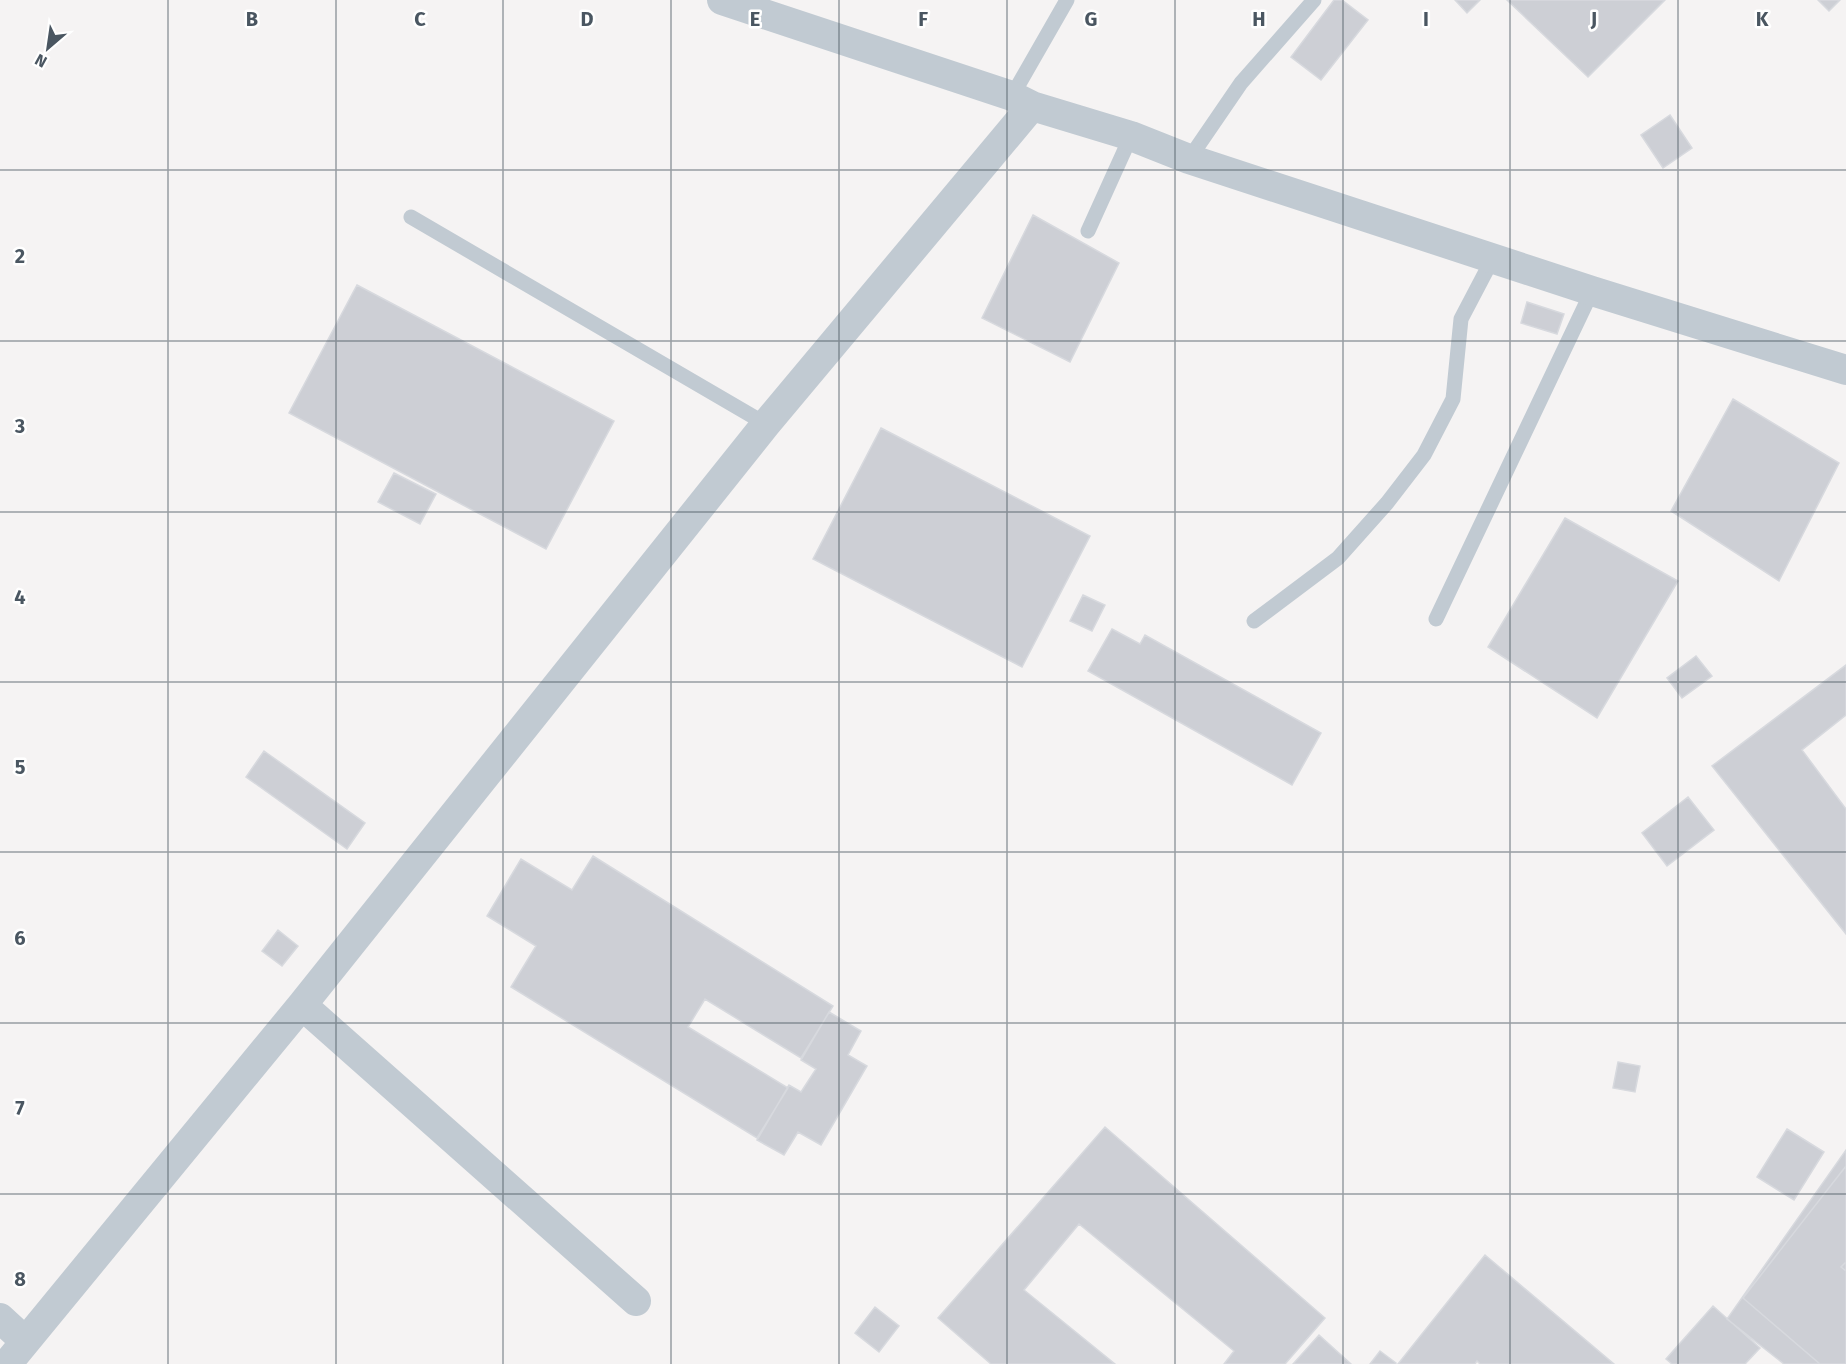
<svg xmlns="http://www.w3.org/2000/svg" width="1846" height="1364" font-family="'Fira Sans',sans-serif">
	<rect width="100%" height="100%" fill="#f5f3f3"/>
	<path fill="#cdcfd5" stroke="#d7d9de" stroke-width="1.5" d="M1334,0H1342L1368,20L1321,80L1291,57Z
		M1455,0H1480L1467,13Z
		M1507,0H1665L1588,77Z
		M1818,0H1840L1829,11Z
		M1670,115L1692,148L1663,168L1641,135Z
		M1033,215L1119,263L1070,362L982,318Z
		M357,285L614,421L546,549L289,413Z
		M1527,302L1564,314L1557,334L1521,323Z
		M1733,399L1839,463L1779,581L1671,511Z
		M881,428L1090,536L1022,667L813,559Z
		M394,473L436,494L420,524L378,502Z
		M1565,518L1678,581L1597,718L1488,647Z
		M1083,595L1105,605L1092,631L1070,621Z
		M1112,629L1140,644L1145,635L1321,733L1292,785L1088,671Z
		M1696,656L1712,676L1682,698L1667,678Z
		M1846,665V715L1802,750L1846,809V934L1712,766Z
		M264,751L365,823L347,849L246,777Z
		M1688,797L1714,830L1667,866L1642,833Z
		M593,856L833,1006L801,1058L705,999L688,1027L788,1088L757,1138L511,987L536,946L487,916L521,859L572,890Z
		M278,930L298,946L282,966L262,951Z
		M829,1012L861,1031L848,1055L867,1066L821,1145L798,1132L784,1155L757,1140L789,1085L801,1092L816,1069L801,1060Z
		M1618,1062L1640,1066L1635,1092L1613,1088Z
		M1105,1127L1325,1318L1285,1364H1224L1234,1351L1079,1224L1024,1290L1115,1364H991L938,1318Z
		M1787,1129L1824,1152L1794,1200L1757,1177Z
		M1846,1150V1364H1784L1727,1319Z
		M1846,1166V1262L1841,1267L1846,1271V1364H1820L1743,1298Z
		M1485,1255L1614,1364H1480L1477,1361L1475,1364H1398Z
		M1713,1306L1760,1348L1745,1364H1672L1666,1359Z
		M875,1307L899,1326L879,1352L855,1333Z
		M1319,1335L1351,1364H1293Z
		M1380,1351L1396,1363L1395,1364H1370Z"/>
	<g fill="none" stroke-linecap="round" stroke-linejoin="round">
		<path stroke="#c1cad2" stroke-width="15" d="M1012,96L1067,0
			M1189,159L1241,83L1314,0
			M411,217L766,424
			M1088,231L1131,136
			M1436,619L1592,291
			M1254,621L1338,558L1387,503L1424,455L1453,399L1461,319L1493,258"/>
		<path stroke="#c1cad2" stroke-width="30" d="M722,0L1012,96L1032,106L1131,136L1189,159L1592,291L1846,370
			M302,1005L636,1301
			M0,1318L25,1341
			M7,1364L302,1005L766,424L1032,106"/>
	</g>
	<path fill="none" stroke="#4a5661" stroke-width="1.5" stroke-opacity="0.55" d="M168,0V1364M336,0V1364M503,0V1364M671,0V1364M839,0V1364M1007,0V1364M1175,0V1364M1343,0V1364M1510,0V1364M1678,0V1364M0,170H1846M0,341H1846M0,512H1846M0,682H1846M0,852H1846M0,1023H1846M0,1194H1846"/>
	<g font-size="20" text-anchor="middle" font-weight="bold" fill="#4a5661" stroke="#fff" stroke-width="5" stroke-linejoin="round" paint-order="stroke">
		<text x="252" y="26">B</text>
		<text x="420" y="26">C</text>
		<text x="587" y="26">D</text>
		<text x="755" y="26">E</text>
		<text x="923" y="26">F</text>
		<text x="1091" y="26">G</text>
		<text x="1259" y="26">H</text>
		<text x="1426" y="26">I</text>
		<text x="1594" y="26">J</text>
		<text x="1762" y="26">K</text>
		<text x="20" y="263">2</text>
		<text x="20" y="433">3</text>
		<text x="20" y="604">4</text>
		<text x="20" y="774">5</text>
		<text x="20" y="945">6</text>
		<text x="20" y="1115">7</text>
		<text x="20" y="1286">8</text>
	</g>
	<g transform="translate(48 48) rotate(209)" stroke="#ffffff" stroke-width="4.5" paint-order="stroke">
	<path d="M0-4.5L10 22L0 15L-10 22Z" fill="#4a5661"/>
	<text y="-9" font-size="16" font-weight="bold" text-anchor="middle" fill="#4a5661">N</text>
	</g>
</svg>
